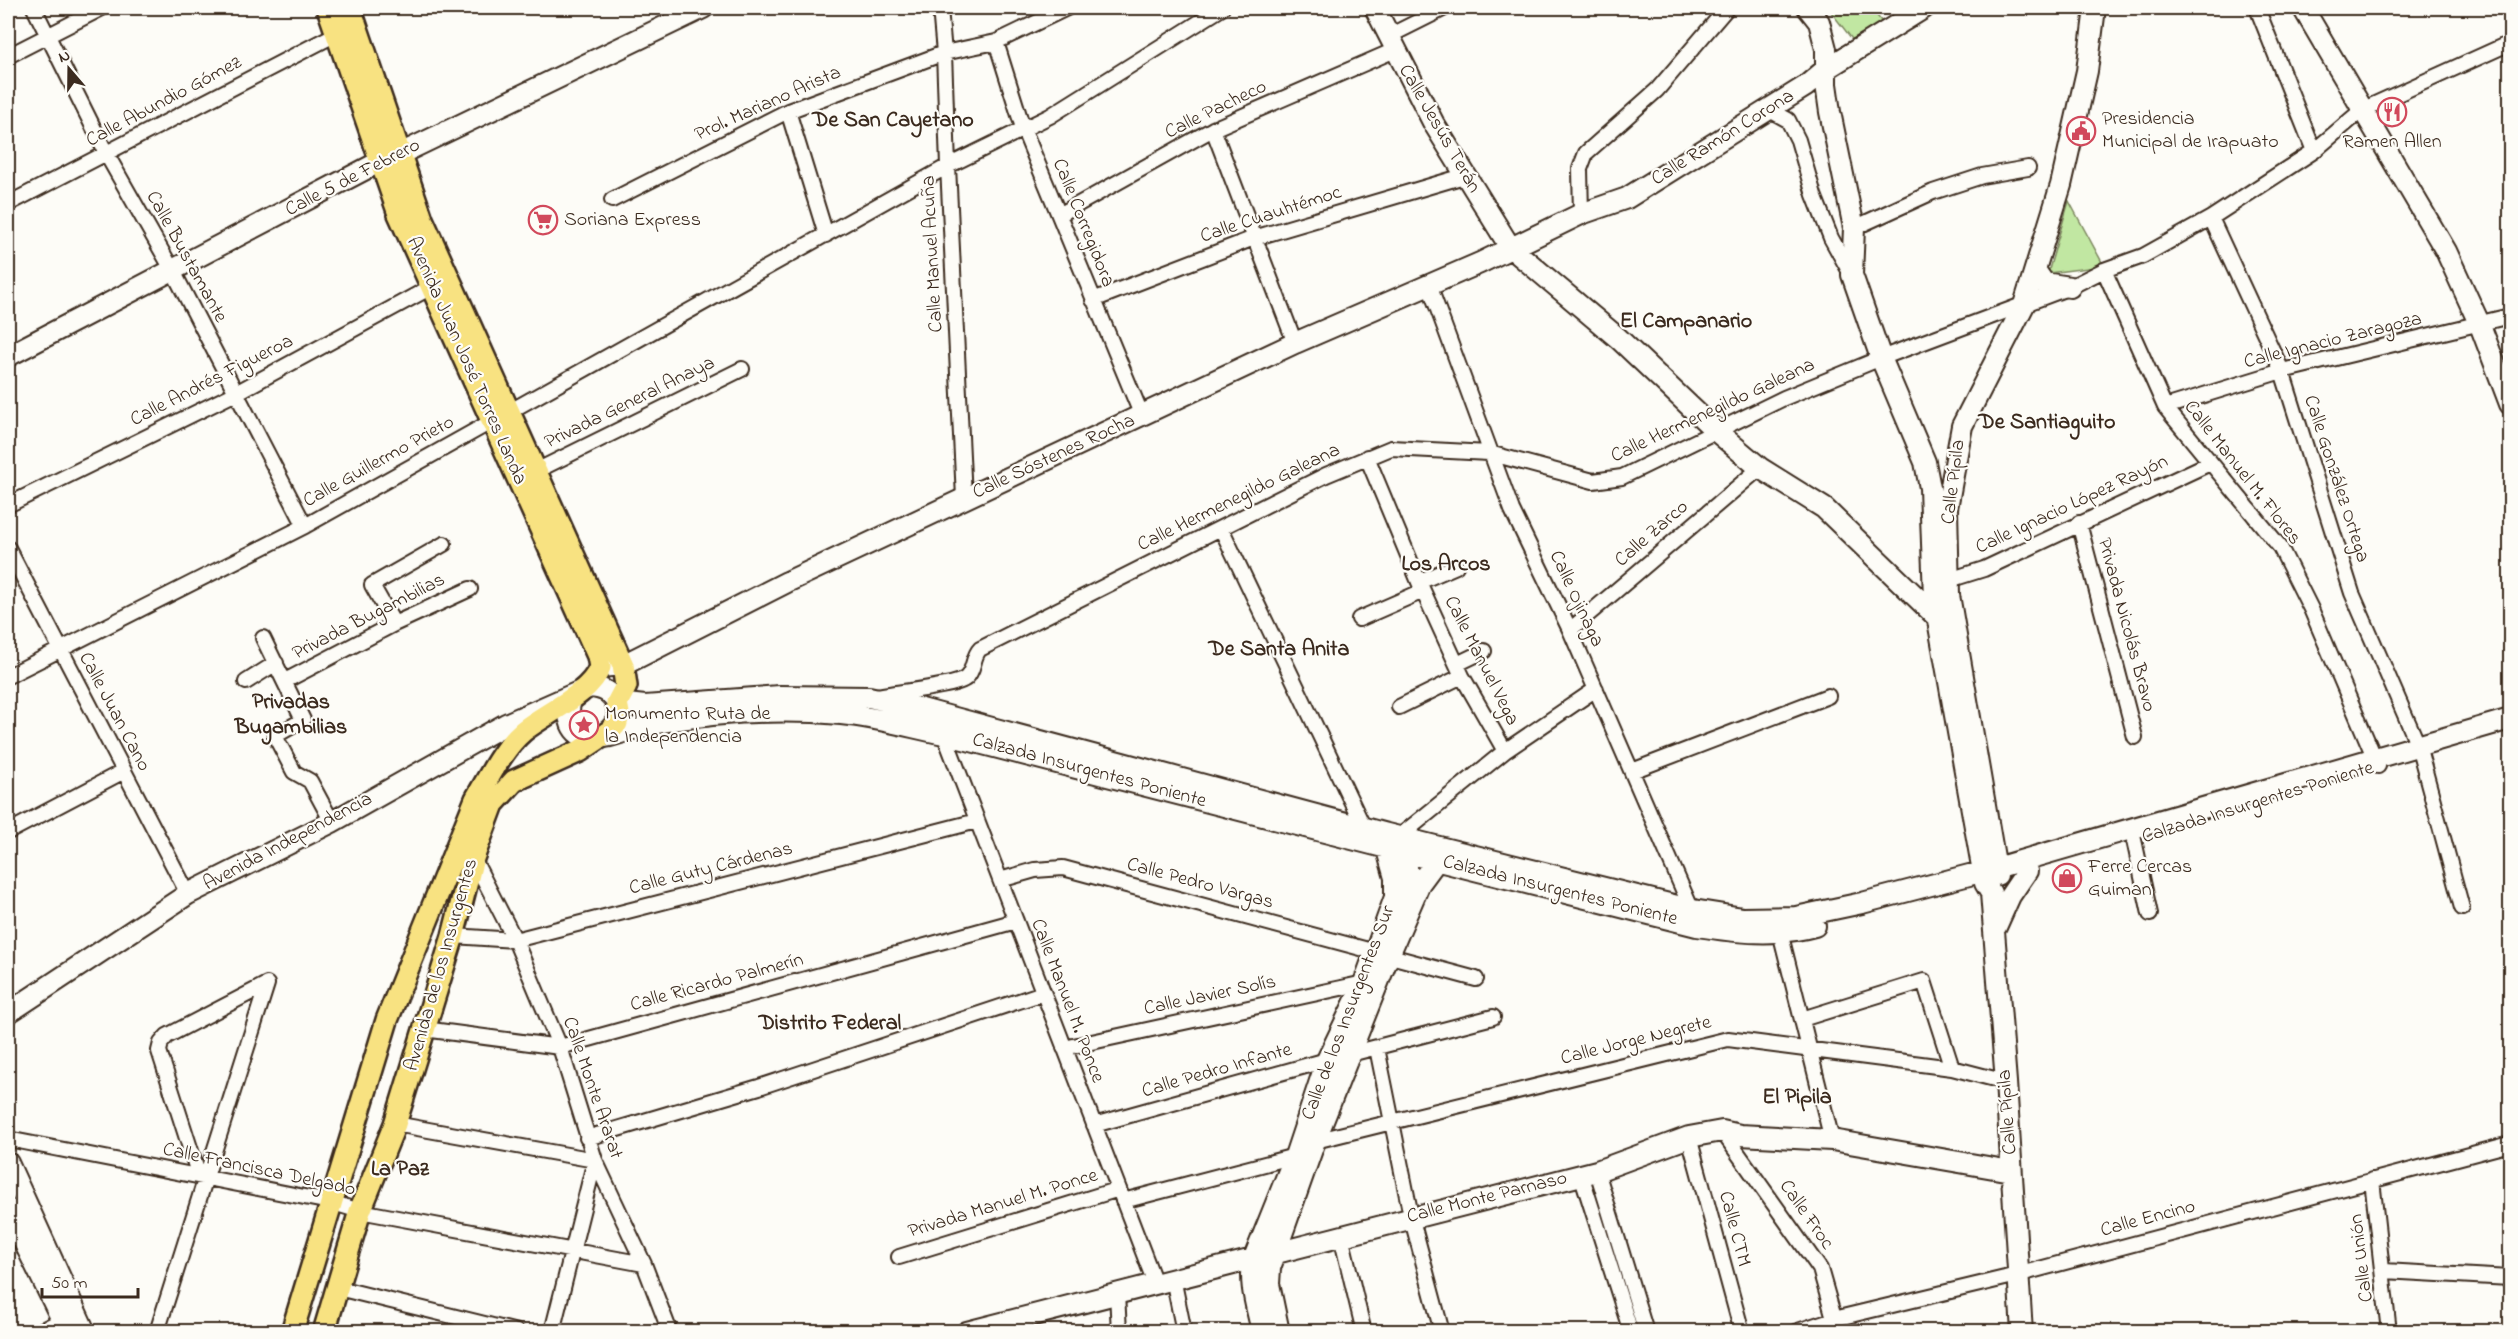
<svg xmlns="http://www.w3.org/2000/svg" width="2518" height="1339" font-family="'Indie Flower',sans-serif">
	<rect width="100%" height="100%" fill="#fdfcf7"/>
	<filter id="ink" filterUnits="userSpaceOnUse"><feTurbulence type="fractalNoise" baseFrequency=".0167" numOctaves="2"/><feDisplacementMap in="SourceGraphic" scale="12" xChannelSelector="R" yChannelSelector="G"/><feConvolveMatrix kernelMatrix="1 2 1 2 8 2 1 2 1" color-interpolation-filters="sRGB"/></filter>
	<g filter="url(#ink)">
		<path fill="#c1e7a2" stroke="#7e8860" stroke-width="1.5" d="M1828,8H1871L1882,22L1855,43Z
			M2069,201L2104,266L2048,273Z"/>
		<g fill="none" stroke-linecap="round" stroke-linejoin="round">
			<g stroke="#3b2a1e" stroke-width="18">
				<path id="street" d="M34,8L107,155L173,271L305,526
					M940,8L944,53L948,166L964,498
					M2257,8L2314,151
					M1389,36L1445,8
					M996,42L1023,128L1142,416
					M8,56L102,8
					M1768,109L1788,120L1798,140L1814,195L1831,238L1851,274
					M788,111L826,235
					M1213,129L1295,343
					M612,200L788,111L944,53L996,42L1067,8
					M8,204L338,33
					M1581,214L1580,169L1586,153L1657,90L1727,8
					M1059,215L1213,129L1395,50
					M2211,218L2282,371L2352,593L2418,745L2462,908
					M1854,228L1933,192L1982,176L2028,168
					M2104,270L2165,407L2280,547L2311,609L2378,766
					M1429,285L1512,510L1570,630L1694,915
					M1093,300L1254,238L1464,176
					M2165,407L2282,371L2510,316
					M1367,457L1419,582L1462,676L1505,751
					M536,471L742,369
					M8,505L236,393L433,286
					M2079,523L2135,737
					M1221,528L1364,828
					M8,548L188,894
					M1949,580L1984,569L2210,463
					M1419,582L1456,566
					M1359,619L1423,591
					M394,624L372,585L444,544
					M1570,630L1760,468
					M263,638L303,720L275,736L294,772L310,781L332,822
					M1457,664L1484,651
					M8,676L305,526L948,166L1050,116L1222,8
					M285,681L394,624L470,589
					M246,682L276,663
					M877,696C895,692 956,687 966,678C975,670 972,657 980,649L1326,475L1391,448L1489,453L1593,481L1622,477L1784,398L1881,358L2070,287L2104,270L2143,256L2211,218L2314,151L2362,110L2510,43
					M1399,707L1462,676
					M944,734L1155,1283
					M1632,771L1828,696
					M8,832L124,771
					M1400,836L1505,751L1596,689
					M2134,840L2150,914
					M473,858L515,940L560,1047L595,1160L644,1264L670,1332
					M1000,880L1035,870L1063,868L1476,979
					M1780,932L1832,1140
					M453,936L515,940L977,821
					M1802,1019L1924,981L1952,1068
					M424,1029L560,1047L1016,921
					M1064,1048L1364,983
					M1377,1048L1411,1216L1442,1332
					M395,1124L595,1160L552,1332
					M1094,1125L1327,1060L1493,1017
					M1722,1131L1820,1269L1838,1332
					M1689,1137L1742,1332
					M587,1138L759,1087L1043,993
					M8,1139L330,1202L360,1211L644,1264
					M1315,1141L1728,1039L1952,1068L2006,1082
					M1597,1171L1646,1332
					M1581,1174L1631,1332
					M199,1176L159,1051L161,1043L167,1036L267,984
					M2372,1180L2389,1332
					M1123,1201L1295,1156
					M1341,1236L1364,1332
					M899,1257L1119,1189
					M2384,1271L2510,1278
					M1173,1278L1184,1332
					M338,1288L517,1332
					M1117,1293L1119,1332
					M38,1332L62,1320
					M157,1332L267,984
					M1795,1332L1834,1319L2005,1278L2510,1144"/>
			</g>
			<g stroke="#3b2a1e" stroke-width="24">
				<path id="secondary" d="M1375,8L1434,124L1510,247L1618,338L1716,431L1760,468L1824,508L1940,620
					M1808,8L1819,22L1826,49V84L1830,112L1854,228L1852,275L1881,358L1925,462L1930,488L1934,598L1985,883L1991,893L2006,1082L2022,1332
					M2303,8L2446,251L2480,325L2510,404
					M2035,270L2044,283L2070,287
					M8,356L381,161L400,154L703,8
					M600,667L623,665L787,582L1295,343L1480,263L1581,214L1627,198L1806,86L1826,69L1924,8
					M571,700C566,716 570,736 591,738C610,739 626,730 644,726C667,720 689,718 712,715C755,711 798,710 841,714C875,717 910,727 944,734L1387,848L1697,926C1736,932 1776,937 1815,926
					M1402,842L1413,899
					M1997,875L1949,595L1947,508L1962,426L2024,305L2061,185L2087,71L2095,8
					M1996,927L2010,896L2027,871
					M8,1013L188,894L332,822L506,724L590,687C604,688 610,692 617,703L645,706L780,696L869,697L914,707L1383,833L1693,910L1743,918L1796,917L1862,903L1996,868L2510,719
					M8,1163L85,1332
					M8,1209L68,1332
					M967,1332L1597,1171L1689,1137L1722,1131L1740,1135L1832,1140L2011,1171
					M1262,1332C1257,1307 1248,1283 1254,1258L1295,1156L1327,1060L1364,983L1395,897V878L1384,839
					M1279,1332L1269,1284L1270,1268L1315,1141L1389,955L1420,883L1437,860"/>
			</g>
			<g stroke="#3b2a1e" stroke-width="26">
				<path id="primary" d="M292,1332L387,1020L476,799C489,777 503,748 523,731C545,713 591,694 600,667L598,656L399,214L328,8
					M324,1332L360,1211L395,1124L453,936L473,858L493,804L514,781L580,751L610,731L617,723L619,713L617,703L626,686L623,665L422,219L350,8"/>
			</g>
			<use href="#street" stroke="#fdfcf7" stroke-width="14"/>
			<use href="#secondary" stroke="#fdfcf7" stroke-width="20"/>
			<use href="#primary" stroke="#f8e281" stroke-width="21"/>
		</g>
	</g>
	<defs>
		<g id="restaurant-ring" transform="scale(1.5)"><circle r="9.5" fill="#fdfcf7" stroke="#d1495b" stroke-width="1.5"/><path d="M-5-6h1v4h1v-4h1v4h1v-4h1v5L-1.5 .5V6h-2V.5L-5-1ZM5-6V6H3V1.5H1.5Q1.5-4 5-6Z" fill="#d1495b"/></g>
		<g id="civic-ring" transform="scale(1.5)"><circle r="9.5" fill="#fdfcf7" stroke="#d1495b" stroke-width="1.5"/><path d="M-.6-6.5H3V-4.5H.6V-3L4-1V1h2V6H-6V1h2V-1L-.6-3ZM-1.2 2.5V6h2.4V2.5Z" fill="#d1495b"/></g>
		<g id="supermarket-ring" transform="scale(1.5)"><circle r="9.5" fill="#fdfcf7" stroke="#d1495b" stroke-width="1.5"/><path d="M-6-5.5h2.5l.6 2H6L4.5 2H-2.5L-4.4-4H-6ZM-1.5 3.2a1.3 1.3 0 1 0 .1 0ZM3 3.2a1.3 1.3 0 1 0 .1 0Z" fill="#d1495b"/></g>
		<g id="sight-ring" transform="scale(1.5)"><circle r="9.5" fill="#fdfcf7" stroke="#d1495b" stroke-width="1.5"/><path d="M0-6L1.8-2.2L6-1.7L2.9 1.2L3.7 5.4L0 3.3L-3.7 5.4L-2.9 1.2L-6-1.7L-1.8-2.2Z" fill="#d1495b"/></g>
		<g id="shop-ring" transform="scale(1.5)"><circle r="9.5" fill="#fdfcf7" stroke="#d1495b" stroke-width="1.5"/><path d="M-5-2.5h2.3a2.7 3.5 0 0 1 5.4 0H5L5.5 6h-11ZM-1.5-2.5h3a1.5 2.3 0 0 0-3 0Z" fill="#d1495b"/></g>
	</defs>
	<g fill-rule="evenodd">
		<use href="#restaurant-ring" x="2392" y="112"/>
		<use href="#civic-ring" x="2081" y="131"/>
		<use href="#supermarket-ring" x="543" y="220"/>
		<use href="#sight-ring" x="584" y="725"/>
		<use href="#shop-ring" x="2067" y="878"/>
	</g>
	<g text-anchor="middle" dominant-baseline="central" stroke-width="4.5" stroke-linejoin="round" paint-order="stroke">
		<g font-size="20" fill="#3b2a1e" stroke="#fdfcf7">
			<text transform="translate(164 102) rotate(-28)">Calle Abundio Gómez</text>
			<text transform="translate(768 104) rotate(-24)">Prol. Mariano Arista</text>
			<text transform="translate(1216 110) rotate(-26)">Calle Pacheco</text>
			<text transform="translate(1439 129) rotate(60)">Calle Jesús Terán</text>
			<text transform="translate(1723 138) rotate(-32)">Calle Ramón Corona</text>
			<text transform="translate(353 178) rotate(-27)">Calle 5 de Febrero</text>
			<text transform="translate(1271 215) rotate(-18)">Calle Cuauhtémoc</text>
			<text transform="translate(1083 223) rotate(68)">Calle Corregidora</text>
			<text transform="translate(933 254) rotate(-93)">Calle Manuel Acuña</text>
			<text transform="translate(186 257) rotate(61)">Calle Bustamante</text>
			<text transform="translate(2333 341) rotate(-14)">Calle Ignacio Zaragoza</text>
			<text transform="translate(466 361) rotate(66)">Avenida Juan José Torres Landa</text>
			<text transform="translate(212 381) rotate(-27)">Calle Andrés Figueroa</text>
			<text transform="translate(630 403) rotate(-26)">Privada General Anaya</text>
			<text transform="translate(1713 411) rotate(-25)">Calle Hermenegildo Galeana</text>
			<text transform="translate(1054 457) rotate(-25)">Calle Sóstenes Rocha</text>
			<text transform="translate(379 462) rotate(-29)">Calle Guillermo Prieto</text>
			<text transform="translate(2242 473) rotate(52)">Calle Manuel M. Flores</text>
			<text transform="translate(2336 479) rotate(72)">Calle González Ortega</text>
			<text transform="translate(1954 482) rotate(-83)">Calle Pípila</text>
			<text transform="translate(1239 498) rotate(-26)">Calle Hermenegildo Galeana</text>
			<text transform="translate(2072 505) rotate(-25)">Calle Ignacio López Rayón</text>
			<text transform="translate(1652 534) rotate(-41)">Calle Zarco</text>
			<text transform="translate(1576 599) rotate(65)">Calle Ojinaga</text>
			<text transform="translate(369 617) rotate(-27)">Privada Bugambilias</text>
			<text transform="translate(2126 625) rotate(75)">Privada Nicolás Bravo</text>
			<text transform="translate(1481 661) rotate(63)">Calle Manuel Vega</text>
			<text transform="translate(114 712) rotate(62)">Calle Juan Cano</text>
			<text transform="translate(1089 771) rotate(15)">Calzada Insurgentes Poniente</text>
			<text transform="translate(2258 803) rotate(-17)">Calzada Insurgentes Poniente</text>
			<text transform="translate(288 842) rotate(-28)">Avenida Independencia</text>
			<text transform="translate(711 869) rotate(-14)">Calle Guty Cárdenas</text>
			<text transform="translate(1200 884) rotate(15)">Calle Pedro Vargas</text>
			<text transform="translate(1560 891) rotate(14)">Calzada Insurgentes Poniente</text>
			<text transform="translate(442 965) rotate(-74)">Avenida de los Insurgentes</text>
			<text transform="translate(717 983) rotate(-15)">Calle Ricardo Palmerín</text>
			<text transform="translate(1210 996) rotate(-12)">Calle Javier Solís</text>
			<text transform="translate(1067 1001) rotate(69)">Calle Manuel M. Ponce</text>
			<text transform="translate(1349 1013) rotate(-69)">Calle de los Insurgentes Sur</text>
			<text transform="translate(1636 1041) rotate(-14)">Calle Jorge Negrete</text>
			<text transform="translate(1217 1071) rotate(-16)">Calle Pedro Infante</text>
			<text transform="translate(592 1088) rotate(71)">Calle Monte Ararat</text>
			<text transform="translate(2008 1112) rotate(-94)">Calle Pípila</text>
			<text transform="translate(259 1170) rotate(12)">Calle Francisca Delgado</text>
			<text transform="translate(1487 1198) rotate(-14)">Calle Monte Parnaso</text>
			<text transform="translate(1003 1204) rotate(-17)">Privada Manuel M. Ponce</text>
			<text transform="translate(1806 1215) rotate(55)">Calle Froc</text>
			<text transform="translate(2148 1219) rotate(-15)">Calle Encino</text>
			<text transform="translate(1734 1229) rotate(75)">Calle CTM</text>
			<text transform="translate(2362 1258) rotate(-97)">Calle Unión</text>
		</g>
		<g font-size="20" fill="#3b2a1e" stroke="#fdfcf7" text-anchor="start">
			<text x="2102" y="119">Presidencia<tspan x="2102" dy="23">Municipal de Irapuato</tspan></text>
			<text x="2392" y="142" text-anchor="middle">Ramen Allen</text>
			<text x="564" y="220">Soriana Express</text>
			<text x="605" y="714">Monumento Ruta de<tspan x="605" dy="23">la Independencia</tspan></text>
			<text x="2088" y="867">Ferre Cercas<tspan x="2088" dy="23">Guiman</tspan></text>
		</g>
		<g font-size="22" font-weight="bold" fill="#3b2a1e" stroke="#fdfcf7">
			<text x="893" y="121">De San Cayetano</text>
			<text x="1686" y="322">El Campanario</text>
			<text x="2047" y="423">De Santiaguito</text>
			<text x="1446" y="565">Los Arcos</text>
			<text x="1279" y="650">De Santa Anita</text>
			<text x="291" y="703">Privadas<tspan x="291" dy="25">Bugambilias</tspan></text>
			<text x="830" y="1024">Distrito Federal</text>
			<text x="1797" y="1098">El Pipila</text>
			<text x="400" y="1170">La Paz</text>
		</g>
	</g>
	<rect width="2518" height="1339" fill="none" stroke="#fdfcf7" stroke-width="30"/>
	<rect x="15" y="15" width="2488" height="1309" fill="none" stroke="#3b2a1e" stroke-width="2" filter="url(#ink)"/>
	<g transform="translate(69 69) rotate(340)" stroke="#fdfcf7" stroke-width="4.5" paint-order="stroke">
	<path d="M0-4.5L10 22L0 15L-10 22Z" fill="#3b2a1e"/>
	<text y="-9" font-size="16" font-weight="bold" text-anchor="middle" fill="#3b2a1e">N</text>
	</g>
	<path d="M42 1288v9h96v-9" fill="none" stroke="#3b2a1e" stroke-width="3"/>
	<text x="51" y="1288" font-size="18" fill="#3b2a1e" stroke="#fdfcf7" stroke-width="4.5" paint-order="stroke">50 m</text>
</svg>
